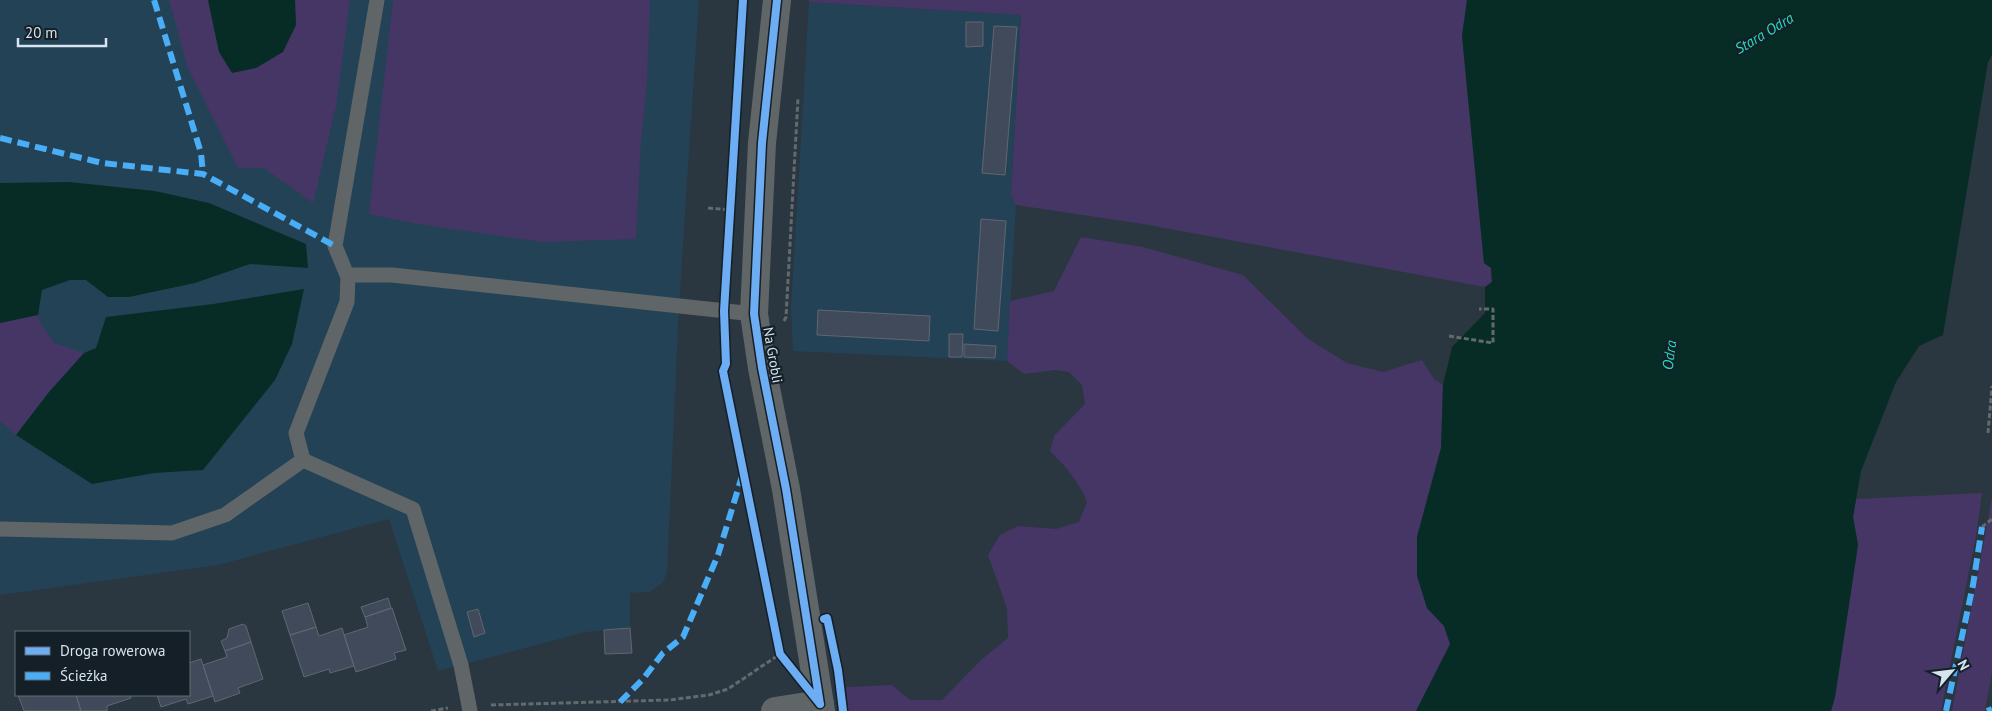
<svg xmlns="http://www.w3.org/2000/svg" width="1992" height="711" viewBox="0 0 1992 711" font-family="'PT Sans',sans-serif">
	<rect width="100%" height="100%" fill="#2a3740"/>
	<path fill="#244256" d="M0,0H699L679,305L667,572L663,582L650,592L630,593V628L585,632L438,671L389,519L218,565L0,595Z
		M809,2L1021,15L1011,195L1016,205L1007,361L793,351L791,308Z"/>
	<path fill="#453666" d="M169,0H208L219,52L296,25L295,0H350L336,106L313,203L264,168H238L188,68Z
		M393,0H650L647,82L641,139L636,239L542,242L418,224L369,214Z
		M809,0H1467L1462,36L1484,263L1491,268L1492,282L1485,287L1143,224L1016,205L1011,195L1021,15L809,2Z
		M1081,237L1143,247L1243,275L1308,339L1347,363L1383,372L1422,360L1434,379L1443,385L1441,448L1417,537L1427,608L1444,626L1451,645L1416,711H848L846,687L892,685L910,700H942L981,660L1008,638L1007,608L988,555L1000,535L1018,526L1056,529L1079,522L1087,502C1078,480 1067,468 1050,451L1054,436L1085,404L1082,385L1069,372L1055,370L1024,374L1007,361L1010,301L1054,291Z
		M38,315L39,321L54,343L84,353L49,392L16,435L0,421V323Z
		M1982,493L1976,536L1941,711H1831L1835,697L1858,545L1853,517L1856,499Z
		M1992,498V672L1985,711H1952Z"/>
	<path fill="#072c26" d="M208,0H295L296,25L283,52L256,68L232,73L219,52Z
		M1467,0H1992V55L1988,62L1943,335L1919,346L1896,382L1861,471L1853,517L1858,545L1835,697L1831,711H1416L1450,644L1444,626L1427,608L1417,576V537L1441,448L1443,385L1452,347L1485,313V287L1492,282L1491,268L1484,263L1462,36Z
		M69,182L155,191L209,203L306,244L308,268L250,264L195,283L129,297H108L86,280H70L42,290L38,315L0,323V183Z
		M304,289L292,344L275,380L203,470L154,473L92,484L16,435L49,392L84,353L96,348L106,317L213,304Z"/>
	<path fill="#404a5b" stroke="#5f6770" d="M966,22H983V46L966,47Z
		M994,26L1017,27L1005,175L982,173Z
		M981,219L1006,221L998,331L974,329Z
		M818,310L930,316L929,341L817,335Z
		M949,334H963L962,357H949Z
		M964,344L996,346L995,358L964,357Z
		M388,598L391,608L365,617L361,607Z
		M308,603L316,627L290,635L282,611Z
		M392,608L406,650L394,653L396,659L356,672L344,635L368,627L365,617Z
		M478,609L485,633L474,637L467,612Z
		M243,624L246,626L251,642L225,651L221,641L227,638L229,629Z
		M316,627L319,636L342,628L354,666L330,673L329,669L304,677L290,635Z
		M630,628L632,653L605,654L604,630Z
		M251,642L263,679L238,688L240,693L215,702L203,665L227,657L225,651Z
		M201,659L213,696L188,704L186,699L161,707L157,695H189V663Z
		M18,695H76L81,711H24Z
		M76,695H130L131,698L107,706V711H81Z"/>
	<g fill="none" stroke-linecap="round" stroke-linejoin="round">
		<path stroke="#636a6e" stroke-width="3" stroke-dasharray="5 2.5" stroke-linecap="butt" d="M708,208L732,210
			M784,321L786,317L798,98
			M1449,336L1493,343V309H1479
			M1988,433L1992,386
			M1982,527L1992,519
			M491,705L669,700L709,695L728,689L780,654
			M431,711L448,708"/>
		<path stroke="#606668" stroke-width="15" d="M377,0L335,246L347,275H392L754,314
			M303,460L413,509L461,665L470,711
			M303,460L296,433L347,302L348,275
			M0,529L172,533L225,515L303,460"/>
		<path stroke="#606668" stroke-width="28" d="M775,711L820,704"/>
		<path stroke="#606668" stroke-width="28" d="M777,0L762,143L754,314L762,368L786,489L821,711"/>
		<path stroke="#49aef6" stroke-width="6" stroke-dasharray="12 6" stroke-linecap="butt" d="M154,0L201,153L203,174
			M0,138L102,163L203,174L335,246
			M620,702L643,679L663,653L683,637L718,555L742,476
			M1946,711L1973,585L1982,527
			M1987,711L1992,709"/>
		<g stroke="#141f27" stroke-width="11">
			<path id="cycleway" d="M743,0L724,311L726,364L723,371L780,654L820,704
				M777,0L762,143L754,314L762,368L786,489L820,704
				M824,619L827,618L838,670L843,711"/>
		</g>
		<use href="#cycleway" stroke="#6dadf4" stroke-width="8"/>
	</g>
	<g text-anchor="middle" dominant-baseline="central" stroke-width="4.5" stroke-linejoin="round" paint-order="stroke">
		<g font-size="14" fill="#d5e4ee" stroke="#141f27">
			<text transform="translate(773 355) rotate(80)">Na Grobli</text>
		</g>
		<g font-size="15" font-style="italic" fill="#24ddbe" stroke="#141f27">
			<text transform="translate(1764 33) rotate(-31)">Stara Odra</text>
			<text transform="translate(1669 355) rotate(-82)">Odra</text>
		</g>
	</g>
	<rect x="15" y="631" width="175" height="65" fill="#141f27" stroke="#616e77"/>
	<rect x="25" y="647" width="25" height="8" fill="#6dadf4" stroke="#616e77"/>
	<text x="60" y="656" font-size="15" fill="#d5e4ee">Droga rowerowa</text>
	<rect x="25" y="672" width="25" height="8" fill="#49aef6" stroke="#616e77"/>
	<text x="60" y="681" font-size="15" fill="#d5e4ee">Ścieżka</text>
	<g transform="translate(1952 671) rotate(62)" stroke="#141f27" stroke-width="4" paint-order="stroke">
	<path d="M0-4L9 19L0 12L-9 19Z" fill="#d5e4ee"/>
	<text y="-8" font-size="14" font-weight="bold" text-anchor="middle" fill="#d5e4ee">N</text>
	</g>
	<path d="M18 38v8h88v-8" fill="none" stroke="#d5e4ee" stroke-width="2.5"/>
	<text x="25" y="38" font-size="15" fill="#d5e4ee" stroke="#141f27" stroke-width="4" paint-order="stroke">20 m</text>
</svg>
